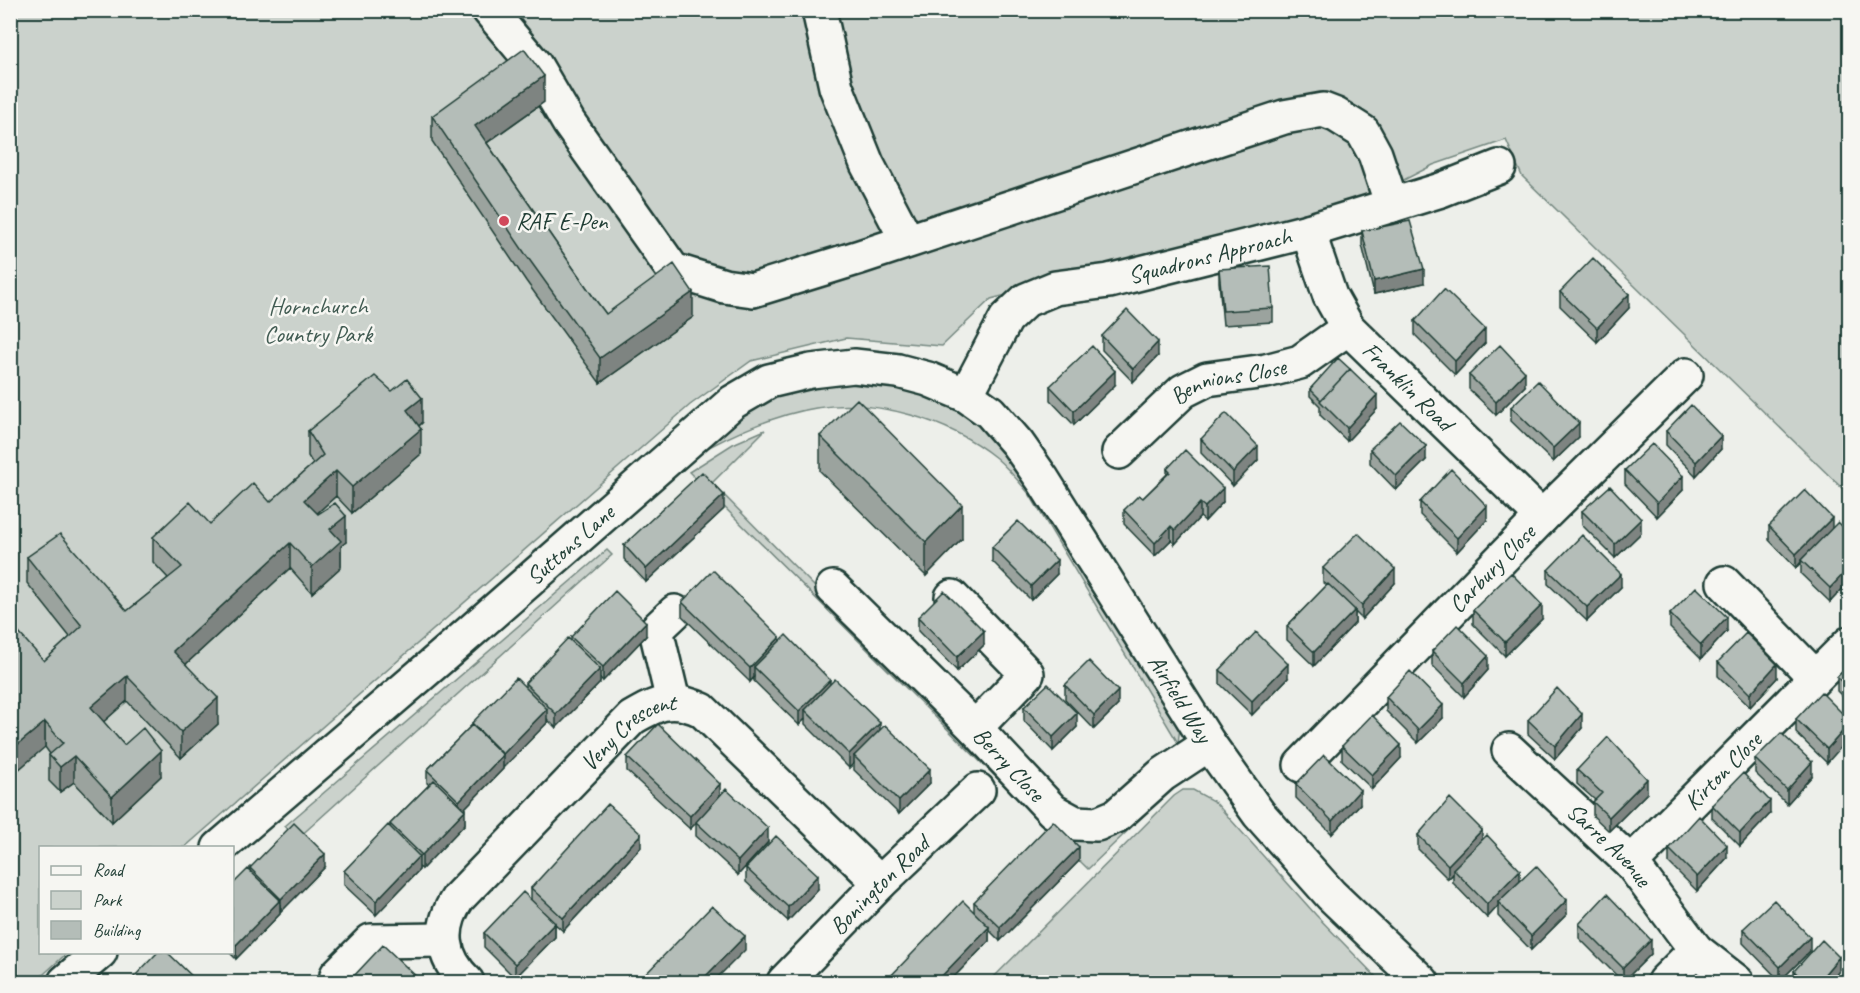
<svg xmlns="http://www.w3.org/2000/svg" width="1860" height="993" viewBox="0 0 1860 993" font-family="Caveat,sans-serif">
	<rect width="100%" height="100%" fill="#edefea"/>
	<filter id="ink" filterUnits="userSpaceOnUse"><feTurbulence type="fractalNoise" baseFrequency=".0167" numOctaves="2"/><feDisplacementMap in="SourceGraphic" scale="12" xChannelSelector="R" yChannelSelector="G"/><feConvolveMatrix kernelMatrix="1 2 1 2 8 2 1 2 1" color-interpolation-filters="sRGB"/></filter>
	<g filter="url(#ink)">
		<path fill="#cbd2cc" stroke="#758880" stroke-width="1.5" d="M10,11H1849V495L1522,176L1506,140L1433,165L1361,202L991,299L942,346L846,338L751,361L690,405L185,847L40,848V952L67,953L35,982H11Z
			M840,381L898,386L956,405L985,425L1012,455L1180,727L1178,743L1030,495C1019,482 1009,469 996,458C949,420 876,398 816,408C778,414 742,430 709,447L707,446C734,420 768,393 807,385C817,383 829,383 840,381Z
			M765,430L712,483L813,585L1064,831L1111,835L1143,816L1088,869L689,472L733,444Z
			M607,550L612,555L297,839L285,826Z
			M1183,790H1193L1215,802L1316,915L1381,982H989L1174,796Z"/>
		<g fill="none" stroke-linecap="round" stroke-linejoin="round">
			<g stroke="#1f3d34" stroke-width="38">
				<g id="minor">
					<path d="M489,10L535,65L569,123L673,270L724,286L753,290L860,257L1284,117L1323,110L1336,115L1363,132L1375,154L1392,205"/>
					<path d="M819,10L836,87L867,164L907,240"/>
					<path id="s1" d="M1308,231L1330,296L1348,328L1542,517"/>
					<path id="s2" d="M966,395L1006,319L1026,300L1055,288L1109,281L1308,231L1441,190L1499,167"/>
					<path id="s3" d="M1119,452L1183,391L1207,379L1266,371L1300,362L1348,328"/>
					<path d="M1724,583L1815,677"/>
					<path id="s4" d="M833,588L975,728L1053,811L1075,823L1097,824L1116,816L1162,775L1209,744"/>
					<path d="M952,597L1027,674L975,728"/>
					<path d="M673,701L656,630L675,612"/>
					<path id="s5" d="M1509,750L1631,863L1696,950L1737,982"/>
					<path id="s6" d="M1301,765L1542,517L1686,375"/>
					<path id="s7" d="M219,848L452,648L733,402L769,381L811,371L854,366L898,371L928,379L966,395L990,412L1017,443L1043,480L1209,744L1259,814L1331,895L1422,982"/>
					<path id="s8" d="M1631,863L1850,643"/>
					<path d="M337,975L371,941L444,940"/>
					<path d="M65,982L100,952"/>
					<path id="s9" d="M467,982C441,957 438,928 458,898L632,718C658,703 672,696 702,710L880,883"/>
					<path id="s10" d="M784,982L880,883L978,790"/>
					<path d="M1664,982L1696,950"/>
				</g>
			</g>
			<use href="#minor" stroke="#f6f6f2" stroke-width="33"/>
		</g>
		<path fill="#9ba39e" stroke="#1f3d34" stroke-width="1.5" d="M544,102L487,143L594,298L606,314L693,317L600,383L526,281L432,141V116Z
			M1362,231L1424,283L1374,294L1362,245Z
			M1219,269L1273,308V322L1223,325L1219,282Z
			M1560,292L1629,308L1597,342L1560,306Z
			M1415,321L1485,343L1455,375L1415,335Z
			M1102,336L1158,356L1133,382L1102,350Z
			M1350,369L1377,409L1347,441L1320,415V406L1310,396V389Z
			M1469,375L1525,386L1496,415L1469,389Z
			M1115,385L1074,425L1050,400V386Z
			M1511,407L1579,437L1553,462L1511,421Z
			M422,423L419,426L421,454L352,513L336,496L317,513L346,542L341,546V567L312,593L290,568L186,664L218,724L181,758L127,701L103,722L124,745L161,776L112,822L74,782L60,792L49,781V755L50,754L45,747L44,661L70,637L27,583V557L127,611L168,578L153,562V537L210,524L270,502L313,464L308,456V431Z
			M1666,431L1721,449L1696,476L1666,445Z
			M820,436L962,539L926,576L820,471Z
			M1201,439L1258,460L1233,486L1201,453Z
			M1370,449L1426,460L1396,490L1370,463Z
			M1167,469L1223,502L1205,521L1200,517L1175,544L1171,540L1155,556L1124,524V510L1143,498L1167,474Z
			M1625,470L1683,490L1657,517L1625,484Z
			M1420,502L1487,520L1457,552L1420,515Z
			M724,509L646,582L624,559V545Z
			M1582,511L1641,533L1615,558L1582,525Z
			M1769,526L1832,528L1850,534V581L1830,602L1801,574V562L1796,568L1769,540Z
			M992,547L1057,574L1031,600L992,561Z
			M1323,568L1395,583L1362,619L1355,612V623L1314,666L1287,640V626L1327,585L1323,582Z
			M1548,570L1621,587L1587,621L1548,584Z
			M682,602L780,640L880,730L930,783L899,814L854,770V763L849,768L805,724V719L799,725L754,681V677L750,682L682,616Z
			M1473,610L1542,619L1505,656L1473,624Z
			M1670,614L1727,631L1701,659L1670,628Z
			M918,617L984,645L957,671L918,631Z
			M646,636L603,681L600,678V683L556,728L547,719V723L503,767V769L464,809L465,824L422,869L419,867V870L376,915L344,885V871L390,828V824L429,785L427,783V770L472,725V723L525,687V683L571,641V637Z
			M1432,651L1488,670L1464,697L1432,665Z
			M1718,662L1777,678L1750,707L1718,676Z
			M1850,664V704L1837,691V677Z
			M1220,670L1288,678L1252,715L1220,684Z
			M1065,685L1118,705L1094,729L1065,699Z
			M1386,697L1443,718L1418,743L1386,711Z
			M1024,707L1077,727L1053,751L1024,721Z
			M1796,719L1850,721L1827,763L1796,733Z
			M1528,720L1582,728L1555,759L1528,734Z
			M1342,746L1401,758L1372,789L1342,760Z
			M627,757L720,796L768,842L738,875L696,836V823L690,829L627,771Z
			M1755,759L1812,776L1787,804L1755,773Z
			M1577,770L1647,793L1609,831L1593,816V802L1595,800L1577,784Z
			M1296,784L1360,804L1332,834L1296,798Z
			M1712,805L1770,814L1740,846L1712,818Z
			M1418,835L1482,840L1520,882L1567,914L1531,950L1498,916V906L1487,918L1453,883V874L1448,879L1418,849Z
			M641,847L563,931L555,924V937L515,978L484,947V933L531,899V888Z
			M1669,849L1727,858L1697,891L1669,863Z
			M1079,861L1000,941L989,930V941L949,982H885L974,912V902Z
			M325,867L281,912L280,911V914L236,959L229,952H232V885L250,871V868Z
			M746,868L818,889L788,921L746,882Z
			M1579,924L1651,954L1623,982L1579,938Z
			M1743,929L1810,951L1780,981L1743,943Z
			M1794,971H1839L1830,982H1794Z
			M353,977L422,982H353Z"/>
		<path fill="#7e8481" stroke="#1f3d34" stroke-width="1.5" d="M544,76V102L475,151V126Z
			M1424,269V283L1374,294V281Z
			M693,292V317L600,383V358Z
			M1629,294V308L1597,342V328Z
			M1485,329V343L1455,375V361Z
			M1158,342V356L1133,382V369Z
			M1115,371V385L1074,425V411Z
			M1525,372V386L1496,415V402Z
			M1377,395V409L1347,441V428Z
			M422,398V423L407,436V410Z
			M1579,423V437L1553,462V448Z
			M421,429V454L352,513V487Z
			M1721,436V449L1696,476V462Z
			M1258,446V460L1233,486V472Z
			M1426,446V460L1396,490V476Z
			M336,471V496L304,525V500Z
			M1683,476V490L1657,517V503Z
			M1223,488V502L1205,521V507Z
			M724,495V509L646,582V569Z
			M1200,503V517L1175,544V530Z
			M962,505V539L926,576V542Z
			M1487,506V520L1457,552V538Z
			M346,516V542L341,546V567L312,593V567L330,529Z
			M1832,518V531L1801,560V562L1796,568V554Z
			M1641,519V533L1615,558V544Z
			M1171,526V540L1155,556V543Z
			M290,543V568L173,676V651Z
			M1057,560V574L1031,600V586Z
			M1850,567V581L1830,602V588Z
			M1395,569V583L1362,619V605Z
			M1621,574V587L1587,621V607Z
			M1542,605V619L1505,656V642Z
			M1355,610V623L1314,666V652Z
			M1727,617V631L1701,659V645Z
			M646,622V636L603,681V667Z
			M984,631V645L957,671V657Z
			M780,637V651L754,667V677L750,682V668Z
			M1488,656V670L1464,697V683Z
			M1288,664V678L1252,715V701Z
			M1777,664V678L1750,707V694Z
			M600,669V683L556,728V714Z
			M127,676V701L91,733V707Z
			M830,680V693L805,710V719L799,725V711Z
			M1118,691V705L1094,729V715Z
			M218,698V724L181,758V732Z
			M1443,705V718L1418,743V730Z
			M547,709V723L503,768V754Z
			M1077,713V727L1053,751V737Z
			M1582,714V728L1555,759V746Z
			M45,722V747L10,777V751Z
			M880,723V737L854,756V763L849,768V754Z
			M1850,723V737L1827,763V749Z
			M1401,745V758L1372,789V775Z
			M161,751V776L112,822V797Z
			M503,755V769L459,814V801Z
			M74,756V782L60,792V767Z
			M1812,762V776L1787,804V790Z
			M930,769V783L899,814V801Z
			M1647,779V793L1609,831V817Z
			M720,784V798L690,829V816Z
			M1360,790V804L1332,834V821Z
			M1770,801V814L1740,846V833Z
			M465,810V824L422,869V855Z
			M768,828V842L738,875V861Z
			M1482,830V844L1453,869V874L1448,879V865Z
			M641,834V847L563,931V918Z
			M1727,845V858L1697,891V877Z
			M1079,847V861L1000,941V927Z
			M325,854V867L281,912V899Z
			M419,856V870L376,915V901Z
			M1520,870V884L1498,902V906L1487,918V904Z
			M818,875V889L788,921V907Z
			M280,900V914L236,959V945Z
			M1567,900V914L1531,950V936Z
			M555,923V937L515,978V964Z
			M989,927V941L949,982H936Z
			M745,936V950L713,982H700Z
			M1810,937V951L1780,981V967Z
			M1651,940V954L1623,982V968Z
			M1839,957V971L1830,982H1818Z"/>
		<path fill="#b4bdb8" stroke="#1f3d34" stroke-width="1.5" d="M524,49L544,76L475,126L594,298L606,314L674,264L693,292L600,358L526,255L432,116Z
			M1410,221L1424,269L1374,281L1362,231Z
			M1593,258L1629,294L1597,328L1560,292Z
			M1270,266L1273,308L1223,311L1219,269Z
			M1444,289L1485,329L1455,361L1415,321Z
			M1127,310L1158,342L1133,369L1102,336Z
			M1500,345L1525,372L1496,402L1469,375Z
			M1092,346L1115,371L1074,411L1050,386Z
			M1338,358L1350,369L1321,400L1310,389Z
			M1350,369L1377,395L1347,428L1320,401Z
			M375,376L392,391L407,379L422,398L407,410L421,429L352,487L336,471L304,500L318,514L335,503L346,516L330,529L341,541L312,567L290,543L173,651L218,698L181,732L127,676L91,707L124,745L143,728L161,751L112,797L74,756L60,767L49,755L63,743L45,722L10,751V623L44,661L82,626L27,557L60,534L127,611L182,567L153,537L190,502L210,524L253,483L270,502L323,455L308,431Z
			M1538,381L1579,423L1553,448L1511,407Z
			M857,399L962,505L926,542L820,436Z
			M1691,405L1721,436L1696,462L1666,431Z
			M1226,413L1258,446L1233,472L1201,439Z
			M1400,421L1426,446L1396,476L1370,449Z
			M1652,444L1683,476L1657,503L1625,470Z
			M1185,450L1223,488L1205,507L1200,503L1175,530L1171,526L1155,543L1124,510L1139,495L1143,498L1170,472L1167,469Z
			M1451,469L1487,506L1457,538L1420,502Z
			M702,472L724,495L646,569L624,545Z
			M1610,486L1641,519L1615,544L1582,511Z
			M1805,490L1832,518L1796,554L1769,526Z
			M1018,521L1057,560L1031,586L992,547Z
			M1838,522L1850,534V567L1830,588L1801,560Z
			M1358,533L1395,569L1362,605L1323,568Z
			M1582,535L1621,574L1587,607L1548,570Z
			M713,570L780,637L750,668L682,602Z
			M1511,573L1542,605L1505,642L1473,610Z
			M1328,584L1355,610L1314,652L1287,626Z
			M1696,587L1727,617L1701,645L1670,614Z
			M615,591L646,622L603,667L571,637Z
			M944,591L984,631L957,657L918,617Z
			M1457,625L1488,656L1464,683L1432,651Z
			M1256,632L1288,664L1252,701L1220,670Z
			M1746,633L1777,664L1750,694L1718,662Z
			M786,635L830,680L799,711L754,667Z
			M568,638L600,669L556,714L525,683Z
			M1089,661L1118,691L1094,715L1065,685Z
			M1850,664V690L1837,677Z
			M1410,671L1443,705L1418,730L1386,697Z
			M516,678L547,709L503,754L472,723Z
			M835,679L880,723L849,754L805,710Z
			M1048,684L1077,713L1053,737L1024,707Z
			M1557,688L1582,714L1555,746L1528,720Z
			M1821,692L1850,721V723L1827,749L1796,719Z
			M1372,715L1401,745L1372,775L1342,746Z
			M658,724L720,784L690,816L627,757Z
			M472,725L503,755L459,801L427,770Z
			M885,725L930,769L899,801L854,756Z
			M1781,733L1812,762L1787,790L1755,759Z
			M1608,737L1647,779L1609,817L1593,802L1602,793L1577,770Z
			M1324,755L1360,790L1332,821L1296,784Z
			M1743,773L1770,801L1740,833L1712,805Z
			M434,780L465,810L422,855L390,824Z
			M726,789L768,828L738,861L696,822Z
			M1450,798L1482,830L1448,865L1418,835Z
			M608,804L641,834L563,918L531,888Z
			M1699,816L1727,845L1697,877L1669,849Z
			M1053,821L1079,847L1000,927L974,902Z
			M294,823L325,854L281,899L250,868Z
			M388,825L419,856L376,901L344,871Z
			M1487,835L1520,870L1487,904L1453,869Z
			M776,836L818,875L788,907L746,868Z
			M1536,866L1567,900L1531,936L1498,902Z
			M248,869L280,900L236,945L232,942V885Z
			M523,892L555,923L515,964L484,933Z
			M1607,894L1651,940L1623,968L1579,924Z
			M1774,900L1810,937L1780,967L1743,929Z
			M963,901L989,927L936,982H885Z
			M712,906L745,936L700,982H638Z
			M1822,940L1839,957L1818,982H1806L1794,971Z
			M383,945L422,982H359L353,977Z
			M158,952H167L198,982H134L131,980Z
			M1687,975L1694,982H1680Z"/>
	</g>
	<circle fill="#d1495b" stroke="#f6f6f2" stroke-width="2" cx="504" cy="221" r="6"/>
	<g text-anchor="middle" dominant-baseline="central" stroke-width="5" stroke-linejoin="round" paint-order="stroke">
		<g font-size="24" fill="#1f3d34" stroke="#f6f6f2" text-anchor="start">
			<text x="516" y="221">RAF E-Pen</text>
		</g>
		<g font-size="24" fill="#1f3d34" stroke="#f6f6f2">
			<text stroke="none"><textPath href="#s2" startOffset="303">Squadrons Approach</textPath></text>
			<text stroke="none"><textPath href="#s3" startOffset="135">Bennions Close</textPath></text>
			<text stroke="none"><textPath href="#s1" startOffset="189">Franklin Road</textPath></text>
			<text stroke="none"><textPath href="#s7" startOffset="464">Suttons Lane</textPath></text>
			<text stroke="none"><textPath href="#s6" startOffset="274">Carbury Close</textPath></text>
			<text stroke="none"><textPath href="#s7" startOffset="1299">Airfield Way</textPath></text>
			<text stroke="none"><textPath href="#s9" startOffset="333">Veny Crescent</textPath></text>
			<text stroke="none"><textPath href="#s4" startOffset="249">Berry Close</textPath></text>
			<text stroke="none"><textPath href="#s8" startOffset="130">Kirton Close</textPath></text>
			<text stroke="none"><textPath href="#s5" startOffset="138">Sarre Avenue</textPath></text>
			<text stroke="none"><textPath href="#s10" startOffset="136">Bonington Road</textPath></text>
		</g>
		<g font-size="24" fill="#415b52" stroke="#f6f6f2">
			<text x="318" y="306">Hornchurch<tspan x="318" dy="28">Country Park</tspan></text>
		</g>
	</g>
	<rect width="1860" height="993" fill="none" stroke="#f6f6f2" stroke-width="36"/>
	<rect x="18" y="18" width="1824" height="957" fill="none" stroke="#1f3d34" stroke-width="2" filter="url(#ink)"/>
	<rect x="39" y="846" width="195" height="108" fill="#f6f6f2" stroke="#a0aca6" stroke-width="1.5"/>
	<rect x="51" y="866" width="30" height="9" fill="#f6f6f2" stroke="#a0aca6" stroke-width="1.5"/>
	<text x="93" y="876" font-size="18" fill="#1f3d34">Road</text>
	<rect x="51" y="891" width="30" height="18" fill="#cbd2cc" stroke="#a0aca6" stroke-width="1.5"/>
	<text x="93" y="906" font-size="18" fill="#1f3d34">Park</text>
	<rect x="51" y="921" width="30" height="18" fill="#b4bdb8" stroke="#a0aca6" stroke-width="1.5"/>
	<text x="93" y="936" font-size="18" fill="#1f3d34">Building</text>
</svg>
